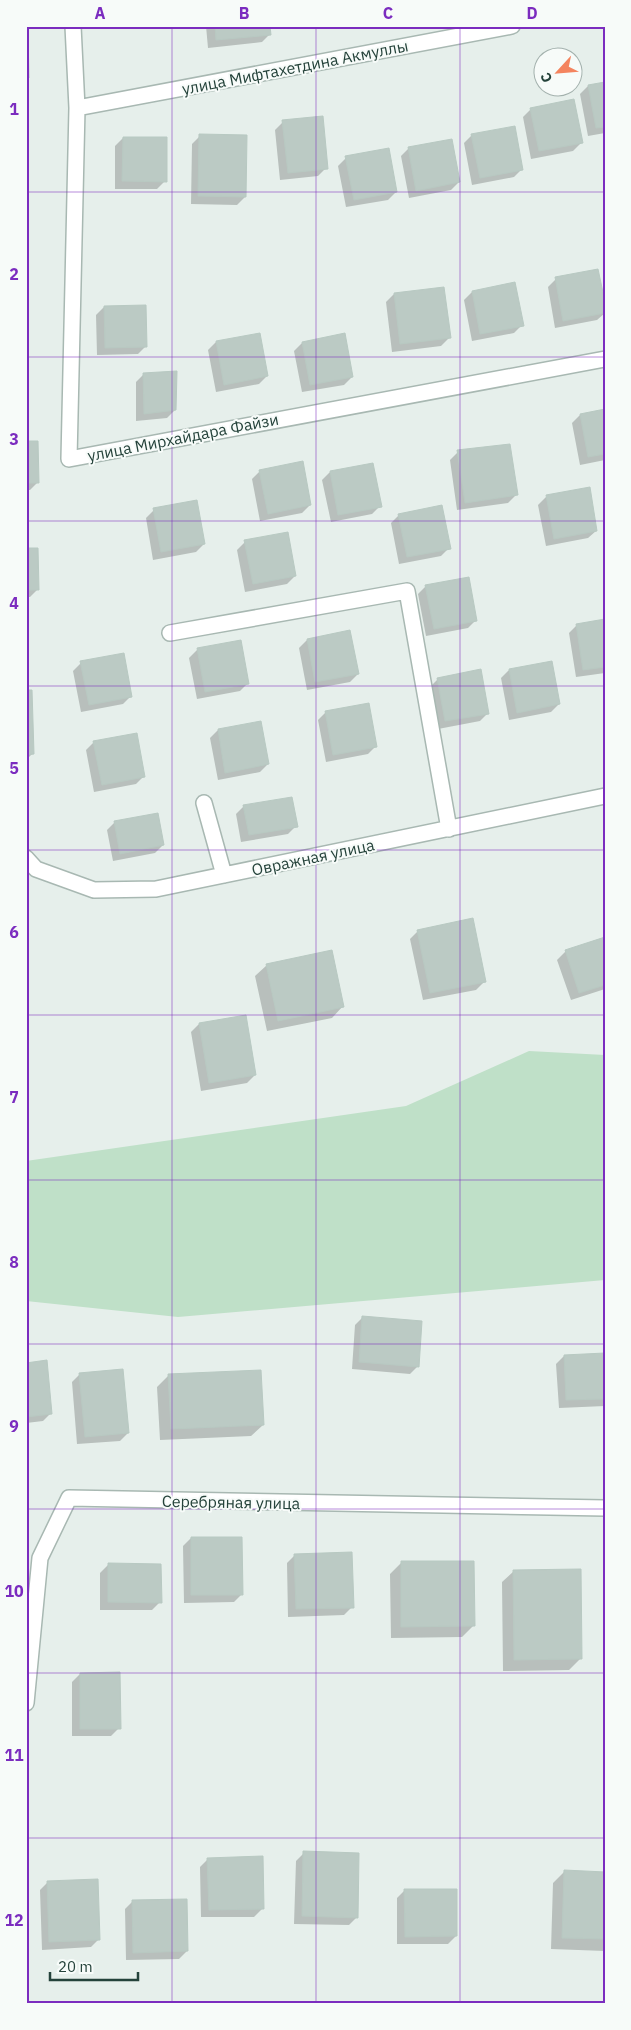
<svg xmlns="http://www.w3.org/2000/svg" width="631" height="2030" viewBox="0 0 631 2030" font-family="'IBM Plex Sans',sans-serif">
	<rect width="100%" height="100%" fill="#e6efeb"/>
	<path fill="#bfe0c8" d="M529,1051L605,1055V1280L178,1317L26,1301V1161L406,1106Z"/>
	<path fill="#0003" d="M206,26H269L270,34L262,42L208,48Z
		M605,83V133L588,136L580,94L588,86Z
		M531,109L581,143L573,151L531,159L523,117Z
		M283,122L326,168L318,176L280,180L275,130Z
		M472,135L522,169L514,177L472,185L464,143Z
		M200,136L245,197L237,205L191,204L192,144Z
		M123,138L165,181L157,189H115V146Z
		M409,148L459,182L451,190L409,198L401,156Z
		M346,158L396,192L388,200L346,207L338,166Z
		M556,279L605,309V313L597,320L555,328L548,287Z
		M472,292L522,325L514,333L472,341L464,300Z
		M394,294L449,338L441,346L392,352L386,302Z
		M104,307L146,346L138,354L97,355L96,315Z
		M216,342L267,376L259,384L216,392L208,350Z
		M302,343L352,377L344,385L302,392L294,351Z
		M144,374L175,410L167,418L136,421V382Z
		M605,410V460L580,465L572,423L580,415Z
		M26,442L38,482L30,490H26Z
		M458,452L516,495L508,503L457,510L450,460Z
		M260,471L310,505L302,513L260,521L252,479Z
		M330,472L380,506L372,514L331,522L322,480Z
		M588,489L596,531L588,538L546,546L538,505L546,497Z
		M154,510L204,544L196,552L153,560L146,518Z
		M399,515L449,548L441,556L399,564L391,523Z
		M245,542L295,576L287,584L245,592L237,550Z
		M26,549L38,589L30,597H26Z
		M426,586L476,620L468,628L426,636L418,594Z
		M605,621V673L576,677L569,633L577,625Z
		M307,640L358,674L350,682L307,690L299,648Z
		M240,642L248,683L240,691L197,699L189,658L197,650Z
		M81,663L131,696L123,704L81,712L73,671Z
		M509,670L559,704L551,712L509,720L501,678Z
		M438,679L488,713L480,721L438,729L430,687Z
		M26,692L32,754L26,760Z
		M326,712L376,746L368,754L326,762L318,720Z
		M260,722L268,764L260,772L218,780L210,738L218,730Z
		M94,742L144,776L136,784L94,792L86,750Z
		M244,806L296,826L288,834L241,842L236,814Z
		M115,822L163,845L155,853L113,861L107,830Z
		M418,931L484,982L476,990L423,1000L410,939Z
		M605,938V989L571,1000L557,960L565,952Z
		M267,965L343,1006L332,1018L267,1031L255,976Z
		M245,1016L255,1075L247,1083L201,1091L191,1032L199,1024Z
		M363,1317L418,1366L410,1374L352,1369L355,1325Z
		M605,1354V1406L559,1408L556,1364L564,1356Z
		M26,1364L51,1413L43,1421L26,1423Z
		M80,1374L128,1433L120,1441L77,1444L72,1382Z
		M169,1375L263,1425L251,1436L160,1440L157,1387Z
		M191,1538L242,1594L234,1602L184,1603L183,1546Z
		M295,1555L352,1607L344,1615L288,1617L287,1563Z
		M402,1562L473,1626L462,1637L391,1638L390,1574Z
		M108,1565L160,1602L152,1610H100V1573Z
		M514,1571L580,1659L569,1670L503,1671L502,1582Z
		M80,1674L119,1728L111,1736H72V1682Z
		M304,1853L357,1917L349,1925L294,1924L296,1861Z
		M208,1859L262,1909L254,1917H201L200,1867Z
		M565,1871L605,1873V1951L551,1949L553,1883Z
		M48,1882L99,1939L91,1947L42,1950L40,1890Z
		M405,1890L456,1936L448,1944H397V1898Z
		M133,1901L187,1951L179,1959L126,1960L125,1909Z"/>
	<path fill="#bbcac4" stroke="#b8c9c2" d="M215,26H270L271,35L216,40Z
		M26,36H28L29,78H26Z
		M605,82V127L596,128L588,85Z
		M574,99L583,143L539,151L530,108Z
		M323,116L328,169L288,173L282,120Z
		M515,126L523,170L480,178L471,134Z
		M199,134L247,135L246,197L198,196Z
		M123,137H167V182L122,181Z
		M452,139L460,182L416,191L408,147Z
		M389,148L397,192L354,200L345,156Z
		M598,269L605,302V313L563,321L555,277Z
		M515,282L524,326L480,334L472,291Z
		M444,287L451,338L400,344L394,293Z
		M146,305L147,347L105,348L104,306Z
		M260,333L268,376L224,385L216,341Z
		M345,333L353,377L310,385L302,342Z
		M177,371L176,410L144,414L143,373Z
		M605,409V454L588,457L580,414Z
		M26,441H38L39,483H26Z
		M510,444L518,495L465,503L457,450Z
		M303,461L311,505L268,514L259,470Z
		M373,463L382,507L338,515L330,471Z
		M590,487L597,531L554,539L546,495Z
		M197,500L205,544L161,552L153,508Z
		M442,505L451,549L407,557L398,514Z
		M288,532L296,576L253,584L244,540Z
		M26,548H38L39,590H26Z
		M469,577L477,621L434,629L425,585Z
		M605,619V667L583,670L576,624Z
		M350,630L359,674L315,682L307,639Z
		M241,640L249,684L205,692L197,648Z
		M124,653L132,697L89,705L80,661Z
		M552,661L560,704L517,713L509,669Z
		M481,669L489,714L445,721L437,678Z
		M26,690H32L34,754L26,755Z
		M369,703L377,747L333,755L325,711Z
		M261,721L269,764L225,773L218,729Z
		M137,733L145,777L102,785L93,741Z
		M292,797L298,827L249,835L243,805Z
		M158,813L164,845L120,854L114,821Z
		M473,918L486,982L430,993L417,930Z
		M605,937V985L579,993L565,950Z
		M332,950L344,1007L278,1021L266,964Z
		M246,1015L256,1075L209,1083L199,1023Z
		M362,1316L422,1321L419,1367L359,1362Z
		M605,1353V1399L566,1400L564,1355Z
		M47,1360L52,1414L26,1417V1363Z
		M123,1369L129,1433L85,1437L79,1373Z
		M261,1370L264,1425L171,1429L168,1374Z
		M191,1537H242L243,1595H191Z
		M352,1552L354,1608L296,1609L294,1554Z
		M401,1561H474L475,1626L401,1627Z
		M108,1563L161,1564L162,1603L108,1602Z
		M581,1569L582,1659L514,1660L513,1570Z
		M120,1672L121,1729H80V1673Z
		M303,1851L359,1853L358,1918L302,1916Z
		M263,1856L264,1909L209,1910L207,1858Z
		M564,1870L605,1872V1939L562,1938Z
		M98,1879L100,1940L49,1942L47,1881Z
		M404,1889H457V1936L405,1937Z
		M187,1899L188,1951L133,1953L132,1900Z"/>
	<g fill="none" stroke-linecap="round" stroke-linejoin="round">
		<g stroke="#a8b8b2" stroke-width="18">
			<path id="minor" d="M73,26L77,108L69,459L605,359
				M77,108L512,26
				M170,633L407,591L449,829
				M204,803L224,875
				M26,858L36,869L94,890L156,889L605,796
				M26,1703L40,1558L69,1498L605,1508"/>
		</g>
		<use href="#minor" stroke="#fff" stroke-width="15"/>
	</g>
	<path fill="none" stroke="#7b2cbf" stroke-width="1" stroke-opacity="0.55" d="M172,26V2004M316,26V2004M460,26V2004M26,192H605M26,357H605M26,521H605M26,686H605M26,850H605M26,1015H605M26,1180H605M26,1344H605M26,1509H605M26,1673H605M26,1838H605"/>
	<g text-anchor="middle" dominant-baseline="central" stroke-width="4" stroke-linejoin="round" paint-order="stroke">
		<g font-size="16" fill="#24423a" stroke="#f7fbf9">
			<text transform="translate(295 67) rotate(-11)">улица Мифтахетдина Акмуллы</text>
			<text transform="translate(183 437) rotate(-11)">улица Мирхайдара Файзи</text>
			<text transform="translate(313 857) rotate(-12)">Овражная улица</text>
			<text transform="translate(231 1502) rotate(1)">Серебряная улица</text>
		</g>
	</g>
	<rect width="631" height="2030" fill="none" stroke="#f7fbf9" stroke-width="55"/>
	<g transform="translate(558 72) rotate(244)"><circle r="24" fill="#f7fbf9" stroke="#a3b1ad"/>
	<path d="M0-4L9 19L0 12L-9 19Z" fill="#f4845f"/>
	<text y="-8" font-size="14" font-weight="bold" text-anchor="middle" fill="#24423a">С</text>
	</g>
	<path d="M50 1972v8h88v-8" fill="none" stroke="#24423a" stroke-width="2.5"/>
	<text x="58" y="1972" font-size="15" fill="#24423a" stroke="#f7fbf9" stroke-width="4" paint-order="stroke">20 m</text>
	<rect x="28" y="28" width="576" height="1974" fill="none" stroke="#7b2cbf" stroke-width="2"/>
	<g font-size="16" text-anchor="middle" font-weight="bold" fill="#7b2cbf">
		<text x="100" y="19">A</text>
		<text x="244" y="19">B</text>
		<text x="388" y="19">C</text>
		<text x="532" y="19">D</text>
		<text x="14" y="115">1</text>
		<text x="14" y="280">2</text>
		<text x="14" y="445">3</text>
		<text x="14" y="609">4</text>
		<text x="14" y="774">5</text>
		<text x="14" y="938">6</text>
		<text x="14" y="1103">7</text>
		<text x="14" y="1268">8</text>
		<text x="14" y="1432">9</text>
		<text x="14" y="1597">10</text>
		<text x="14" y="1761">11</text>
		<text x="14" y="1926">12</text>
	</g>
</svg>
